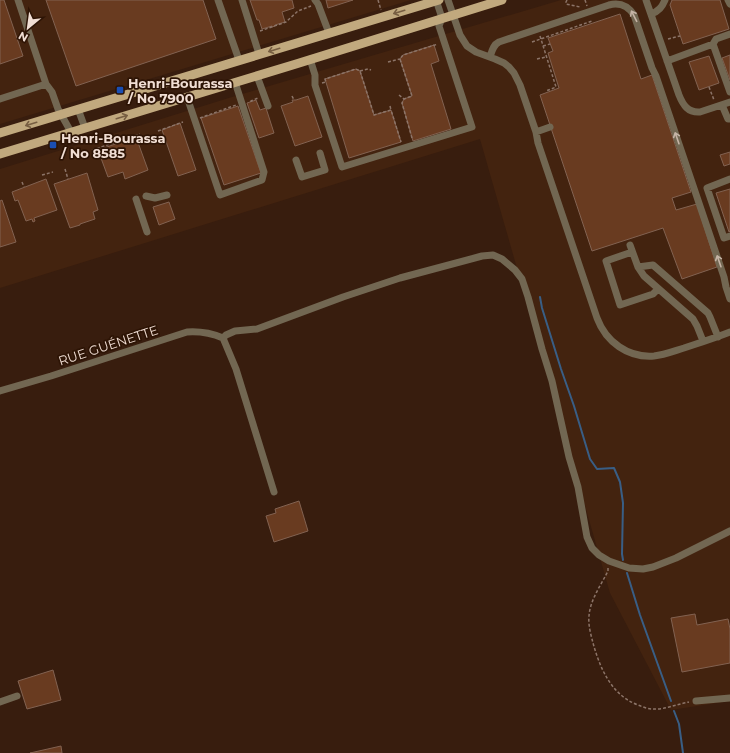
<svg xmlns="http://www.w3.org/2000/svg" width="730" height="753" viewBox="0 0 730 753" font-family="Montserrat,sans-serif">
	<rect width="100%" height="100%" fill="#381d0e"/>
	<path fill="#43230f" d="M0,0H411L0,124Z
		M561,0H730V701L671,710L610,593L480,139L0,288V169L232,97Z"/>
	<g fill="none" stroke-linecap="round" stroke-linejoin="round">
		<path stroke="#395e85" stroke-width="2" d="M540,297L542,308L561,369L574,406L590,459L597,469L614,468L620,482L623,503L622,554L623,560
			M627,573L640,615L671,701
			M674,711L679,724L683,753"/>
	</g>
	<path fill="#693b20" stroke="#826251" d="M0,0H4L23,56L0,64Z
		M46,0H203L216,39L76,86Z
		M250,0H292L294,8L282,12L285,22L275,25V26L272,27V26L262,29L259,20H257Z
		M326,0H353L328,8Z
		M672,0H720L729,29L683,44L670,5Z
		M620,14L641,79L652,75L691,192L672,198L676,210L697,204L717,267L682,279L663,228L592,251L540,95L559,88L548,53L553,51L548,38Z
		M434,45L439,61L431,64L451,129L413,141L402,103L404,99L412,96L400,59L403,55Z
		M730,55V80L722,58Z
		M709,56L719,83L699,90L689,62Z
		M356,69L360,71L374,115L391,110L401,142L349,158L325,79Z
		M308,96L322,137L295,146L281,106L293,102L292,100H296Z
		M256,100L260,110L266,108L274,133L259,138L247,103Z
		M238,106L261,173L224,185L201,118Z
		M180,123L196,170L178,176L162,130Z
		M136,137L148,170L125,179L123,172L108,177L98,150Z
		M730,152V164L724,166L720,155Z
		M87,173L98,210L93,212L95,219L80,224V225L70,228L54,184Z
		M46,179L57,210L34,218L35,221L33,222L32,219L26,221L18,200L15,201L12,192Z
		M730,189V231L729,232L716,193Z
		M2,200L16,242L0,247V201Z
		M169,202L175,219L159,225L153,207Z
		M299,501L308,531L274,542L266,516L276,513L275,509Z
		M695,614L697,625L728,619L730,629V663L682,672L671,618Z
		M53,670L61,700L27,709L18,681Z
		M61,746L62,753H30Z"/>
	<g fill="none" stroke-linecap="round" stroke-linejoin="round">
		<path stroke="#8c7468" stroke-width="1.5" stroke-dasharray="3 2" stroke-linecap="butt" d="M378,0L381,10
			M567,0L566,2V4L580,7
			M585,0L587,6
			M260,31L286,22L298,11L311,6
			M540,36L556,87L546,91
			M668,39L680,36
			M532,42L592,21
			M543,46L550,44
			M537,59L546,57
			M388,62L400,59
			M360,71L368,69L371,70
			M322,83L326,82L325,79L356,69L360,71L374,115L391,110L401,142
			M709,87L714,100
			M399,95L404,99
			M292,96L294,100
			M251,102V101L258,98
			M390,106L391,110
			M200,118L236,105
			M158,131L183,122
			M131,138V137L140,134
			M412,138L402,103L404,99L412,96L400,59L403,55L438,44
			M92,150L119,141L120,142
			M65,169L68,179
			M42,175L53,172
			M22,182L24,187
			M608,568V571C601,585 590,600 589,616C588,625 591,635 593,643C600,668 611,695 638,705C643,707 648,709 653,709C664,710 677,704 689,702"/>
		<path stroke="#726752" stroke-width="7" d="M18,0L46,84L52,92L58,109L71,132
			M218,0L239,60
			M242,0L259,54
			M315,0L318,4L329,33
			M448,0L460,35L467,46L476,52L495,59L504,63L509,67L514,73L520,85L536,132L538,143L597,318C606,342 628,358 654,356C664,355 674,351 684,348C699,343 715,338 730,332
			M646,0L679,95C683,105 688,113 700,112L730,102
			M728,0L730,4
			M651,14C659,11 662,7 665,0
			M713,44L716,39L730,34
			M490,57C492,51 493,45 499,42L609,5C620,2 628,6 634,15L652,68L656,76L724,277L726,287L730,299
			M310,59L315,75V85L342,167L472,127L439,26L442,18L436,0
			M667,61L713,44L730,92
			M257,76L268,106
			M187,97L220,195L262,180L264,172L235,82
			M0,99L46,84
			M722,105L728,119H730
			M78,109L85,128
			M536,132L550,127
			M296,160L302,177L325,170L320,153
			M730,179L707,188L724,238L730,236
			M146,196L155,198L167,195
			M136,199L147,232
			M630,245L638,267L644,276L693,319L697,326L703,341
			M632,252L606,261L620,305L653,294L658,289
			M638,267L653,265L708,313L710,317L718,337
			M223,338L226,335L235,331L257,329L343,297L400,278L482,256L493,255L502,259L515,270L522,279L528,297L542,349L552,381L569,457L578,487L587,537L592,548L599,555L609,561L629,568L643,569L653,567L676,558L730,531
			M223,338L236,369L274,492
			M0,391L51,376L187,332C201,331 211,333 223,338
			M696,701L730,698
			M0,702L17,696"/>
		<path stroke="#c1a97e" stroke-width="9" d="M0,133L439,0
			M0,154L296,64L502,0"/>
	</g>
	<defs><path id="oneway-shaft" d="M-6 0H5M1.5-3L5.5 0L1.5 3" fill="none" stroke-width="1.6" stroke-linecap="round" stroke-linejoin="round"/></defs>
	<g stroke="#775e42">
		<use href="#oneway-shaft" transform="translate(399 12) rotate(163)"/>
		<use href="#oneway-shaft" transform="translate(274 50) rotate(163)"/>
		<use href="#oneway-shaft" transform="translate(122 117) rotate(-17)"/>
		<use href="#oneway-shaft" transform="translate(31 124) rotate(163)"/>
	</g>
	<g stroke="#c5b4a6">
		<use href="#oneway-shaft" transform="translate(634 16) rotate(-117)"/>
		<use href="#oneway-shaft" transform="translate(677 138) rotate(-109)"/>
		<use href="#oneway-shaft" transform="translate(719 261) rotate(-109)"/>
	</g>
	<g fill="#1a4fb4" stroke="#2d1405" stroke-width="1.5">
		<rect x="116" y="86" width="8" height="8" rx="2"/>
		<rect x="49" y="141" width="8" height="8" rx="2"/>
	</g>
	<g text-anchor="middle" dominant-baseline="central" stroke-width="3.5" stroke-linejoin="round" paint-order="stroke">
		<g font-size="13" font-weight="bold" fill="#f1ded4" stroke="#2d1405" text-anchor="start">
			<text x="128" y="83">Henri-Bourassa<tspan x="128" dy="15">/ No 7900</tspan></text>
			<text x="61" y="138">Henri-Bourassa<tspan x="61" dy="15">/ No 8585</tspan></text>
		</g>
		<g font-size="13" fill="#f1ded4" stroke="#2d1405">
			<text transform="translate(108 345) rotate(-18)">RUE GUÉNETTE</text>
		</g>
	</g>
	<g transform="translate(28 28) rotate(209)" stroke="#2d1405" stroke-width="3" paint-order="stroke">
	<path d="M0-3L7 15L0 10L-7 15Z" fill="#f1ded4"/>
	<text y="-6" font-size="11" font-weight="bold" text-anchor="middle" fill="#f1ded4">N</text>
	</g>
</svg>
